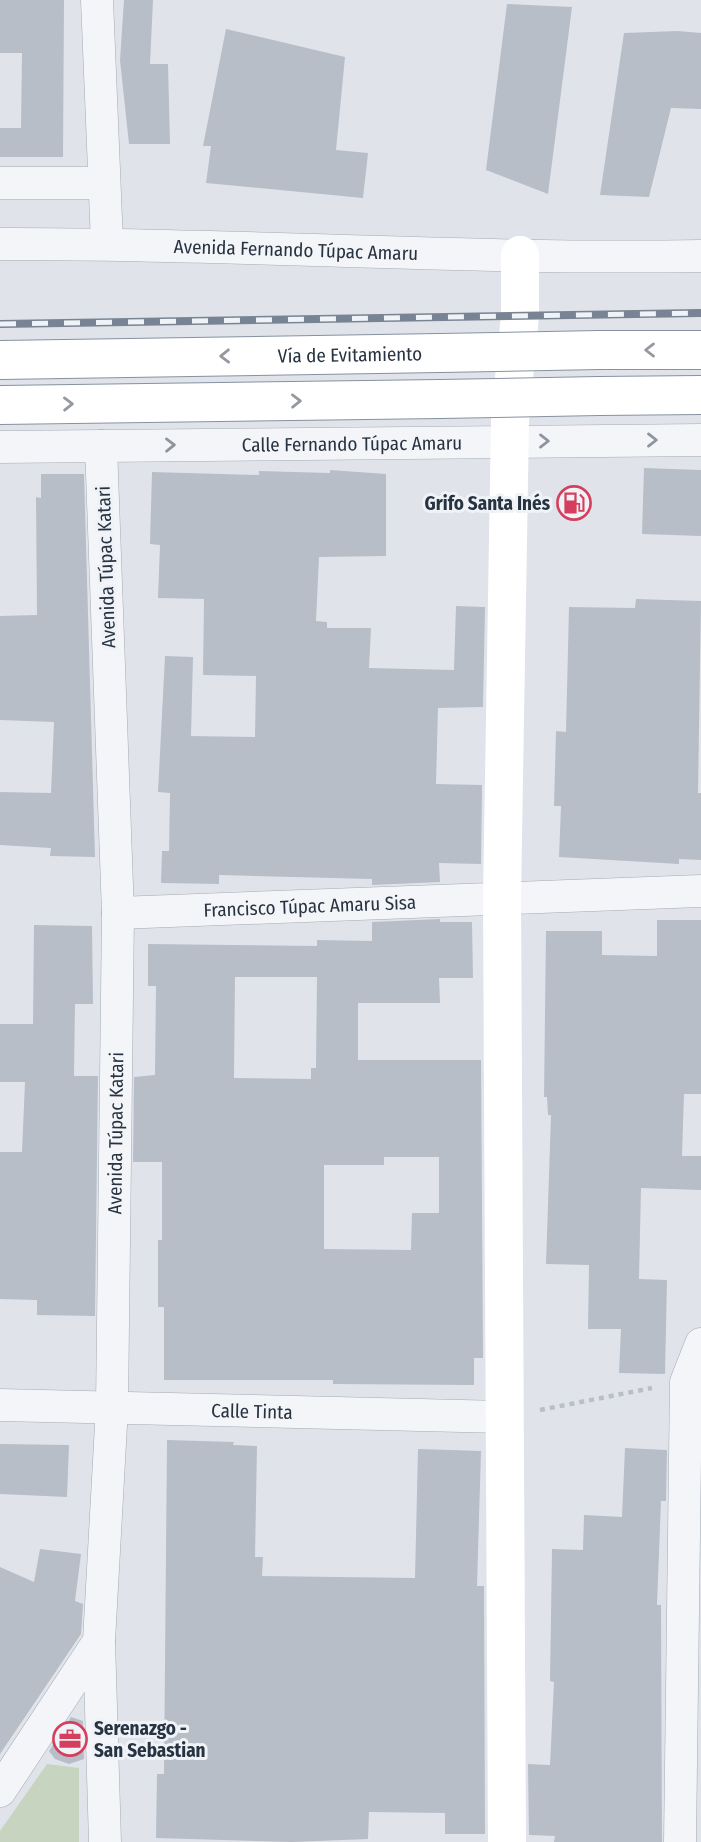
<svg xmlns="http://www.w3.org/2000/svg" width="701" height="1842" viewBox="0 0 701 1842" font-family="'Fira Sans Condensed',sans-serif">
	<rect width="100%" height="100%" fill="#e0e4ea"/>
	<path fill="#c6d4c0" d="M47,1764L79,1768V1842H0V1831Z"/>
	<path fill="#b7bec7" fill-rule="evenodd" d="M0,0H64L63,157H0V128H21L22,53H0Z
		M124,0H153L150,64H168L170,144H129L120,60Z
		M507,4L572,7L548,194L486,170Z
		M226,29L345,57L336,150L368,153L363,198L206,183L211,146H203Z
		M678,31L701,33V109L671,108L649,197L600,195L624,33Z
		M644,468L701,470V536L642,534Z
		M330,470L386,474V556L319,557L316,621L327,622V628H371L369,668L454,670L456,606L485,607L483,707L438,708L436,784L482,785L481,864L439,863L440,882L372,885V879L219,875V884L161,883L162,851H169L170,793L158,792L165,656L193,657L191,736L255,737L256,676L203,675L204,599L158,598L160,545L150,544L152,472L259,475V471L330,473Z
		M41,474H84L95,857L50,856L51,848L0,845V792L51,793L54,722L0,720V616L37,615L36,497L41,498Z
		M636,599L701,601L698,793H701V860L679,859V864L559,857L561,806H554L556,731L566,732L569,607L635,608Z
		M440,919V922H472L473,978H439L440,1003H358V1060H481L483,1358H474V1385L333,1384V1380H164V1307H158V1240H162V1162H133L134,1077L155,1075L156,986H148V944L317,946V940L372,941V922ZM235,977H317L316,1068H311V1079L234,1078ZM384,1157H439V1213H412L411,1250L324,1249V1165H384Z
		M657,920H701V1094H684L682,1156H701V1190L641,1188L639,1279L667,1280L665,1374L619,1373L621,1329H588L589,1265L546,1264L551,1115H548L547,1097H544L546,931H602V955L657,956Z
		M34,925L92,926L93,1004H75L74,1076H98L95,1316L37,1315V1300L0,1299V1152H22L25,1082H0V1024H33Z
		M167,1440L234,1442L233,1445L257,1446L255,1557H263L262,1576L415,1578L418,1449L481,1451L477,1586H484L485,1834H445V1813L369,1812L368,1839L292,1842L156,1838L157,1774H164Z
		M0,1444L69,1445L67,1497L0,1494Z
		M625,1448L667,1450L666,1501H661L657,1605H661L662,1842H554L555,1836L529,1835L528,1764L550,1765L554,1682L550,1681L552,1549L583,1550L584,1515L622,1517Z
		M40,1549L81,1554L75,1601L83,1604L81,1634L0,1754V1567L34,1582Z
		M71,1717L83,1721L84,1759L69,1764L55,1759L49,1751Z"/>
	<g fill="none" stroke-linecap="round" stroke-linejoin="round">
		<g stroke="#a5abb4" stroke-width="33">
			<g id="street">
				<path d="M97,0L107,243"/>
				<path d="M0,183H103"/>
				<path id="s1" d="M0,244C234,243 467,260 701,256"/>
				<path id="s2" d="M0,447L701,440"/>
				<path id="s3" d="M118,913L701,891"/>
				<path id="s4" d="M0,1405L503,1417"/>
				<path d="M99,1641L105,1842"/>
				<path id="s5" d="M0,1791L99,1641L112,1407L118,913L101,446"/>
				<path d="M680,1842L686,1382L701,1344"/>
			</g>
		</g>
		<g stroke="#8692a1" stroke-width="40">
			<g id="highway">
				<path d="M599,350H701"/>
				<path id="s6" d="M0,360L440,353"/>
				<path d="M599,396L701,395"/>
				<path d="M0,405L440,399"/>
			</g>
		</g>
		<path stroke="#babfc5" stroke-width="4.5" stroke-dasharray="5 5" stroke-linecap="butt" d="M540,1410L652,1388"/>
		<use href="#street" stroke="#f3f5f8" stroke-width="32"/>
		<path stroke="#fff" stroke-width="38" d="M507,1842L502,898L510,420L520,315V255"/>
		<use href="#highway" stroke="#fff" stroke-width="38"/>
		<g stroke="#788494" stroke-width="8">
			<path id="rail" d="M0,324L701,313"/>
		</g>
		<use href="#rail" stroke="#eff3f7" stroke-width="5" stroke-dasharray="16" stroke-linecap="butt"/>
		<g stroke="#8692a1" stroke-width="40" stroke-linecap="butt">
			<path id="highway-bridge" d="M440,353L599,350
				M440,399L599,396"/>
		</g>
		<use href="#highway-bridge" stroke="#fff" stroke-width="38"/>
	</g>
	<defs><path id="oneway-chevron" d="M-2-3.5L2.5 0L-2 3.5" fill="none" stroke-width="1.6" stroke-linecap="round" stroke-linejoin="round" transform="scale(1.75)"/></defs>
	<g stroke="#9499a0">
		<use href="#oneway-chevron" transform="translate(650 350) rotate(180)"/>
		<use href="#oneway-chevron" transform="translate(225 356) rotate(179)"/>
		<use href="#oneway-chevron" transform="translate(296 401) rotate(-1)"/>
		<use href="#oneway-chevron" transform="translate(68 404) rotate(-1)"/>
	</g>
	<g stroke="#8e949d">
		<use href="#oneway-chevron" transform="translate(652 440)"/>
		<use href="#oneway-chevron" transform="translate(544 441)"/>
		<use href="#oneway-chevron" transform="translate(170 445) rotate(-1)"/>
	</g>
	<defs>
		<g id="fuel-ring" transform="scale(1.75)"><circle r="9.5" fill="#eff3f7" stroke="#d53f5d" stroke-width="1.5"/><path d="M-5.5-6h7V0h2V4h1.3V-2.5L3-4.5l.8-.8L6-3V5H2.5V1h-1V6h-7ZM-4.2-4.7v3.2H.2V-4.7Z" fill="#d53f5d"/></g>
		<g id="office-ring" transform="scale(1.75)"><circle r="9.5" fill="#eff3f7" stroke="#d53f5d" stroke-width="1.5"/><path d="M-6-3h4V-5.5h4V-3h4V5H-6ZM-1-4.5V-3h2v-1.5ZM-6 0V1H6V0Z" fill="#d53f5d"/></g>
	</defs>
	<g fill-rule="evenodd">
		<use href="#fuel-ring" x="574" y="503"/>
		<use href="#office-ring" x="70" y="1739"/>
	</g>
	<g text-anchor="middle" dominant-baseline="central" stroke-width="6" stroke-linejoin="round" paint-order="stroke">
		<g font-size="19" fill="#283342" stroke="#eff3f7">
			<text stroke="none"><textPath href="#s1" startOffset="296">Avenida Fernando Túpac Amaru</textPath></text>
			<text stroke="none"><textPath href="#s6" startOffset="350">Vía de Evitamiento</textPath></text>
			<text stroke="none"><textPath href="#s2" startOffset="352">Calle Fernando Túpac Amaru</textPath></text>
			<text transform="translate(106 567) rotate(-92)">Avenida Túpac Katari</text>
			<text stroke="none"><textPath href="#s3" startOffset="192">Francisco Túpac Amaru Sisa</textPath></text>
			<text stroke="none"><textPath href="#s5" startOffset="688">Avenida Túpac Katari</textPath></text>
			<text stroke="none"><textPath href="#s4" startOffset="252">Calle Tinta</textPath></text>
		</g>
		<g font-size="19" font-weight="bold" fill="#283342" stroke="#eff3f7" text-anchor="end">
			<text x="550" y="503">Grifo Santa Inés</text>
			<text x="94" y="1728" text-anchor="start">Serenazgo -<tspan x="94" dy="22">San Sebastian</tspan></text>
		</g>
	</g>
</svg>
